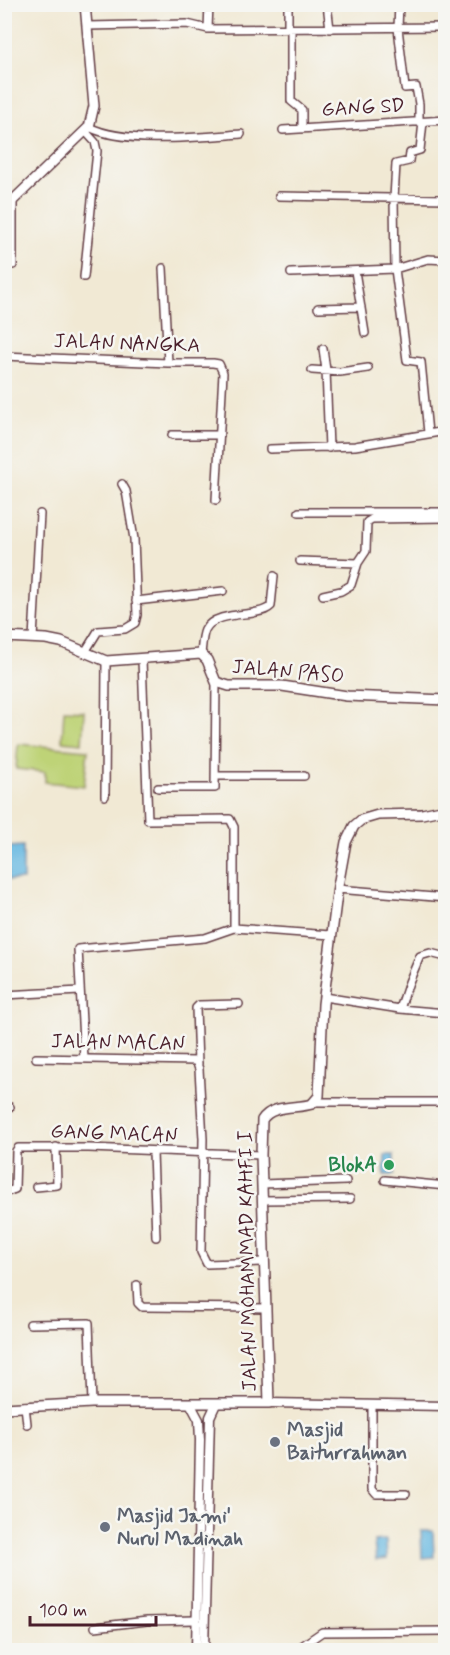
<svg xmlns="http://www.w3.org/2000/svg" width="450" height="1655" viewBox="0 0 450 1655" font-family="Mynerve,sans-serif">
	<rect width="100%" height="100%" fill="#f6f6f2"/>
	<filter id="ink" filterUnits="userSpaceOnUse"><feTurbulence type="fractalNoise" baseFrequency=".0167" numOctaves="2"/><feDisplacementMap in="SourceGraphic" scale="12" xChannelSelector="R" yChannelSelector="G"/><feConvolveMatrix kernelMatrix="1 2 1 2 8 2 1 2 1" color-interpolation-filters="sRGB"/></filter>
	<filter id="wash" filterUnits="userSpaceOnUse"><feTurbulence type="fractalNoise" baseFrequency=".008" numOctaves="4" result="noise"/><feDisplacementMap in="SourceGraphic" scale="24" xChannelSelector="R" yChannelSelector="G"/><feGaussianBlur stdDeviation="1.35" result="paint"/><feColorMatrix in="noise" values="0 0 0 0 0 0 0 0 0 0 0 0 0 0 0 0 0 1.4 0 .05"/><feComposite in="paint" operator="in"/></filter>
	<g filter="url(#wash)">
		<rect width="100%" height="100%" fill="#f1e9d4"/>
		<path fill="#bed377" stroke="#847951" stroke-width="1.5" d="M64,710L84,711L82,743L62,741Z
			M18,744L88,750L84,786L45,782V772L16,769Z"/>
		<path fill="#66b8e1" stroke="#586c86" stroke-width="1.5" d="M23,846V880H8V847Z
			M385,1155H394V1175H384Z
			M421,1531H433L434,1557L422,1558Z
			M386,1540L387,1559L376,1560L374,1541Z"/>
	</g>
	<g filter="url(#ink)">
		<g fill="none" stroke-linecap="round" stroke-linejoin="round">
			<g stroke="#633d44" stroke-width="10">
				<path id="minor" d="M288,4V29
					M327,4L330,29
					M399,4L398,28L405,88L416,87L419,104V122
					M87,26L187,24L208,29L446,27
					M208,29L209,4
					M291,29V101L302,110V128
					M423,122L420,150L410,153L409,161L396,164L394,198L395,269L407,360L421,362L428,433
					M89,127C124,145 200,137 241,134
					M283,130L446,120
					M279,196L446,199
					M13,201V265
					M163,268L168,363
					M355,271L365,333
					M291,273L395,269L428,259L446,260
					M84,277L97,151L95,142L85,131
					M318,308L361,307
					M323,349L326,370L329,448
					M4,356L168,363H213L219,364L223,373L216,500
					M312,370L340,372L368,368
					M172,435H218
					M270,449L355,446L446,431
					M299,512H446
					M300,561L358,563
					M323,595L341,591L351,585L358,563L366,551L367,522L372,519L446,518
					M136,601L223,591
					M33,638L40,514
					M85,652L98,631L125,629L135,623L137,615L134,539L126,491L122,484
					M201,654C202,647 202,637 205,630C212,615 239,615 253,613C261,611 266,611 271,606L274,576
					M142,660L148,820L230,819L234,827V928
					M216,776H304
					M158,788H215L216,682
					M105,796L106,661
					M337,889L446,898
					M4,995L80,991
					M324,997L400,1009L446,1013
					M400,1009L409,982L420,956L430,953L446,957
					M36,1058L196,1061L199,1069L203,1139L201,1252L207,1264L264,1262
					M84,1059L78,949L205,938L234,928L331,935
					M198,1064L196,1008L199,1005L239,1004
					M315,1102H446
					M4,1108L10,1107
					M153,1152L156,1237
					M385,1180L446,1186
					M262,1184L346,1181
					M36,1187L57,1185L56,1147
					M4,1193L15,1189L16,1151L18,1148H89L261,1155
					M263,1200L350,1199
					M137,1285L138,1303L142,1307L266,1308
					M30,1324L89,1323L92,1403
					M372,1405V1489L376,1494H406
					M25,1406L27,1424
					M95,1627L147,1621L196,1620
					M296,1650L322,1632L446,1631"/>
			</g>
			<g stroke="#633d44" stroke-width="11">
				<path id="tertiary" d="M269,1403L446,1406
					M191,1405L199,1420L200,1440L196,1650
					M204,1650L210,1417L216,1404"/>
			</g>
			<g stroke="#633d44" stroke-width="12">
				<path id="secondary" d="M4,209L89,127L94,106L85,4
					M4,637L46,639L61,642L106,661L201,654L207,660L216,682L229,686H282L347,696L446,700
					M4,1408L92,1403H269L261,1155L262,1120C272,1104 296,1109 312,1104L319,1096L323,1004L338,886L346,842L354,826L361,820L378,815L422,814L446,809"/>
			</g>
			<use href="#minor" stroke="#fff" stroke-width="7"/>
			<use href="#tertiary" stroke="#fff" stroke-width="8"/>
			<use href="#secondary" stroke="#fff" stroke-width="9"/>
		</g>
	</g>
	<circle fill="#2e9e5b" stroke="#f6f6f2" stroke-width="2" cx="389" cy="1165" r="6"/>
	<g fill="#6b7280" stroke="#f6f6f2" stroke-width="2">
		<circle cx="275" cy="1442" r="6"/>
		<circle cx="105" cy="1527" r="6"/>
	</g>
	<g text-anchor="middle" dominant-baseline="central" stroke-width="5" stroke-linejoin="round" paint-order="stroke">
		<g font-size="20" fill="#4a1f2b" stroke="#f6f6f2">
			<text transform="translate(363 108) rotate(-3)">GANG SD</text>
			<text transform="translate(127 344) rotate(2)">JALAN NANGKA</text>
			<text transform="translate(288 672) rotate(5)">JALAN PASO</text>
			<text transform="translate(118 1043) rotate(1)">JALAN MACAN</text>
			<text transform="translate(114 1134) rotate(2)">GANG MACAN</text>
			<text transform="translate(248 1261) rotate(-91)">JALAN MOHAMMAD KAHFI I</text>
		</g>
		<g font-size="20" font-weight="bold" fill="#27864d" stroke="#f6f6f2" text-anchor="end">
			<text x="377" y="1165">BlokA</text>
		</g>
		<g font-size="20" font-weight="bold" fill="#5b616d" stroke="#f6f6f2" text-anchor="start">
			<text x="287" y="1430">Masjid<tspan x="287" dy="23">Baiturrahman</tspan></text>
			<text x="117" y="1516">Masjid Jami'<tspan x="117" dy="23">Nurul Madinah</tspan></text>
		</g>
	</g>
	<rect width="450" height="1655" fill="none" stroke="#f6f6f2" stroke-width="24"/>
	<path d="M30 1616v9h126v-9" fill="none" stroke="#4a1f2b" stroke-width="3"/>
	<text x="39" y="1616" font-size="18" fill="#4a1f2b" stroke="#f6f6f2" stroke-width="4.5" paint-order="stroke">100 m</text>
</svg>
